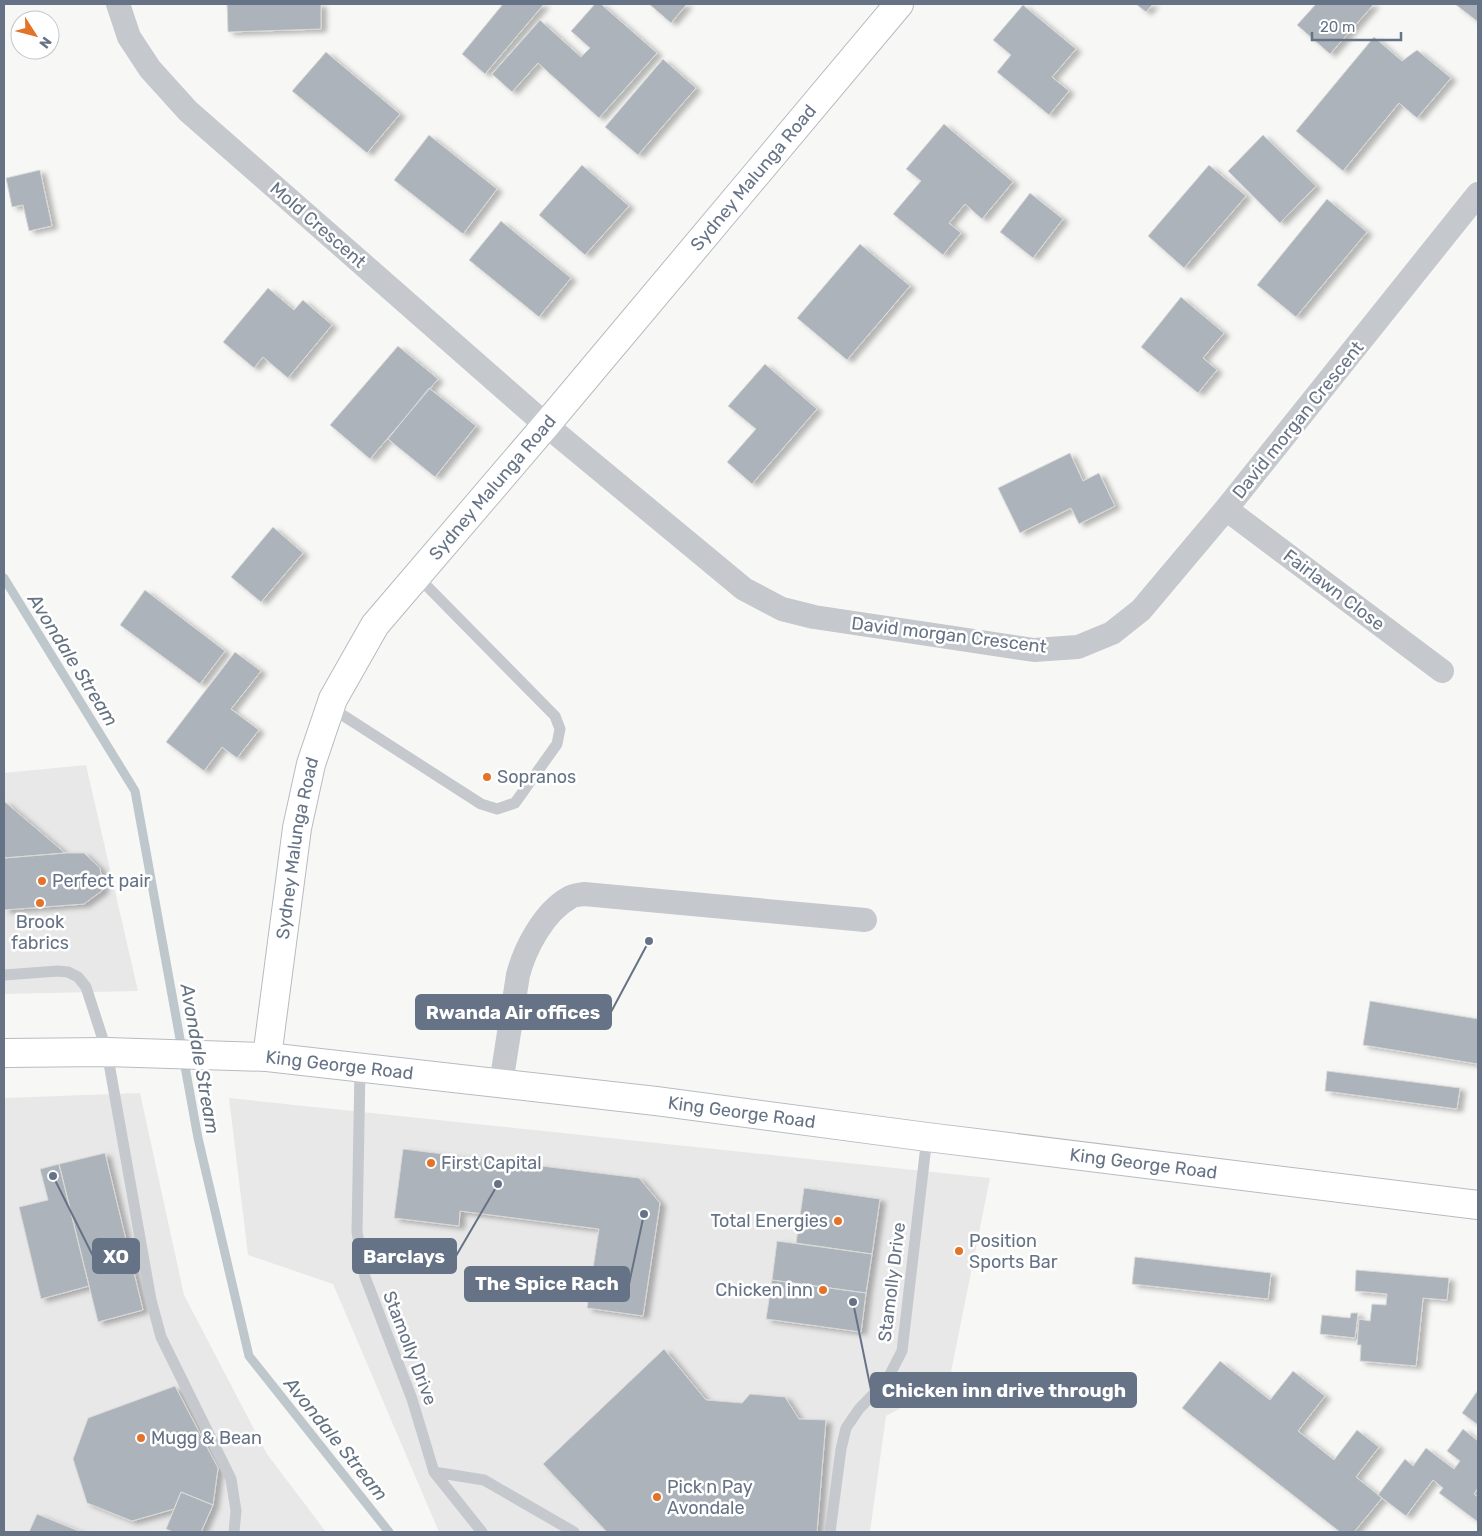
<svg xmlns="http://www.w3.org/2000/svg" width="1482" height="1536" viewBox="0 0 1482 1536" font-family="Rubik,sans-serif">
	<defs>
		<filter id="shadow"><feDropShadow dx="5.5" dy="3" stdDeviation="2.5" flood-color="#0004"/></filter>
	</defs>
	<rect width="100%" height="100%" fill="#f7f8f5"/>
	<path fill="#e8e8e8" d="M86,765L138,991L4,994V773Z
		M140,1093L184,1295L267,1454L326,1532H4V1098Z
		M229,1098L990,1178L949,1382L886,1416L870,1532H439L333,1284L248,1255Z"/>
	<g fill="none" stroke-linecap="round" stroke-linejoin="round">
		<path stroke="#bec7cc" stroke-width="9" d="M4,578L135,791L198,1138L249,1356L389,1532"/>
	</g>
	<path fill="#adb3bb" stroke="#d9d9d7" filter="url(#shadow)" d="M227,4H321V29L228,32Z
		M503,4H544L485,74L462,54Z
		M595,4H601L657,53L599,118L538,63L512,92L492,74L540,20L581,57L590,48L571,31Z
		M649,4H687L671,23Z
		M1136,4H1153L1146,12Z
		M1316,4H1374L1330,54L1297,25Z
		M1455,4H1478V22Z
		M1023,5L1076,49L1052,77L1069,91L1049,115L997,72L1011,55L993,40Z
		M1374,37L1402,61L1417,50L1451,78L1417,118L1399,103L1343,171L1296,131Z
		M326,52L400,114L367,153L292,91Z
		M663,59L696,88L638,155L605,127Z
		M944,124L1013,182L982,219L965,204L949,223L961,233L943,255L893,214L921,181L906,169Z
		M429,135L497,189L463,234L394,180Z
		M1263,135L1316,186L1280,223L1228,171Z
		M582,165L629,206L585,255L539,215Z
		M1209,165L1246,196L1184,268L1148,236Z
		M40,170L52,226L29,231L23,205L12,207L6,178Z
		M1030,193L1063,219L1033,258L1000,232Z
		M1327,199L1367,232L1296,317L1257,285Z
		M501,221L571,278L539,317L469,260Z
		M860,244L910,286L847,360L797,318Z
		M268,288L294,310L303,300L332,325L288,378L263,357L254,368L223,342Z
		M1181,297L1224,333L1203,358L1217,370L1198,393L1141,347Z
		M398,346L438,379L370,459L330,425Z
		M765,364L817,409L752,484L727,462L756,429L728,406Z
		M429,388L476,426L435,477L388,439Z
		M1070,453L1083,481L1099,473L1115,506L1079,524L1071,508L1020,533L998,488Z
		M273,527L303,553L261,602L231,577Z
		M145,590L225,651L200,684L120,625Z
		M235,652L261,671L231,709L259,730L237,758L222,747L204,771L166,742Z
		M4,801L65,853L4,858Z
		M65,853H84L100,868L103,890L84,904L4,910V858Z
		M1370,1001L1478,1019V1064L1363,1045Z
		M1327,1071L1460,1088L1457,1109L1325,1091Z
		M403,1149L639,1178L660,1203L643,1316L587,1308L599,1229L460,1211L459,1226L394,1218Z
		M105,1153L143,1310L98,1322L59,1164Z
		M59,1164L89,1286L41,1299L19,1207L48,1200L40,1169Z
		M804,1188L880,1199L872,1254L796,1243Z
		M777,1241L872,1254L866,1293L772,1280Z
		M1135,1257L1271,1273L1268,1299L1132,1284Z
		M1356,1270L1449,1278L1447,1300L1423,1298L1416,1366L1360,1361L1361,1345H1357L1359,1319L1370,1321L1372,1304L1386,1305L1387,1294L1355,1291Z
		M772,1280L866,1293L861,1332L766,1319Z
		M1351,1313H1358L1355,1338L1320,1334L1322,1315L1350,1318Z
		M664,1349L706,1400L742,1403L750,1394L785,1397L799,1419L826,1420L817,1532H607L543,1464Z
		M1220,1361L1270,1400L1293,1371L1325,1396L1298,1431L1334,1460L1357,1430L1379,1447L1356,1477L1382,1498L1354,1532H1340L1182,1408Z
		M175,1386L218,1468L213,1505L181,1492L174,1509L132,1521L87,1503L73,1459L88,1418Z
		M1478,1390V1425L1462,1413Z
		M1463,1429L1478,1441V1488L1474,1494L1478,1497V1522L1439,1493L1443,1488L1433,1480L1406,1516L1378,1495L1405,1459L1413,1466L1426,1448L1454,1469L1460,1461L1447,1451Z
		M181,1492L213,1505L201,1532H173L166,1529Z
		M37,1514L81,1532H29Z"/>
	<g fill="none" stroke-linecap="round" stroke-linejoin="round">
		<g stroke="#b7bbc1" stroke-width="30">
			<g id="secondary">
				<path id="s1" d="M4,1053L107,1052L267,1057L656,1101L927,1137L1478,1205"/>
				<path id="s2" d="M267,1057L297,828L311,764L333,699L375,625L546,425L899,4"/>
			</g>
		</g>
		<path stroke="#c5c8cc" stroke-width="11" d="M330,707L481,804L497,809L515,803L557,744L560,729L555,716L417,576
			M4,975L58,971L68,972L78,977L86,987L107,1052L151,1300L161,1337L231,1479L236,1511L234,1532
			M360,1068L357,1232L365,1277L412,1399L434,1472L482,1532
			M434,1472L484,1480L574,1532
			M830,1532L841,1449L846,1428L859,1409L887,1380L902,1351L927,1137"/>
		<path stroke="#c5c8cc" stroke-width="24" d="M118,4L129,37L150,69L188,111L546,425L744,589L782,609L814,617L1034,650L1078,647L1112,633L1141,610L1226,509L1478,194
			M1226,509L1442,671
			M501,1084L518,975C525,948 544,912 569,898C573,895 579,895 584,894L865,920"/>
		<use href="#secondary" stroke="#fff" stroke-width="28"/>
	</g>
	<g fill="#e37329" stroke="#fff" stroke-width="2">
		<circle cx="487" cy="777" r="5"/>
		<circle cx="42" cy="881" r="5"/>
		<circle cx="40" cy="903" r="5"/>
		<circle cx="431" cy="1163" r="5"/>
		<circle cx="838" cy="1221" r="5"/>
		<circle cx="959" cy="1251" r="5"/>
		<circle cx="823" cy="1290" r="5"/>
		<circle cx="141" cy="1438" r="5"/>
		<circle cx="657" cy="1497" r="5"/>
	</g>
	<g text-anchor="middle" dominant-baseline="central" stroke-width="5" stroke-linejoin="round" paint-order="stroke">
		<g font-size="18" fill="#667386" stroke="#fff">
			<text stroke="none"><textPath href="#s2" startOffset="1036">Sydney Malunga Road</textPath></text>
			<text transform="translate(318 225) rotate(41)">Mold Crescent</text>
			<text transform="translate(1298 420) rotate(-51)">David morgan Crescent</text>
			<text stroke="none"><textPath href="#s2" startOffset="631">Sydney Malunga Road</textPath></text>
			<text transform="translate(1334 590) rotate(37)">Fairlawn Close</text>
			<text transform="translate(949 635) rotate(7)">David morgan Crescent</text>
			<text stroke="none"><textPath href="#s2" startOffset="211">Sydney Malunga Road</textPath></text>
			<text stroke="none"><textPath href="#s1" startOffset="336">King George Road</textPath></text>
			<text stroke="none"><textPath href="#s1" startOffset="741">King George Road</textPath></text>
			<text stroke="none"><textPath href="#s1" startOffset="1146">King George Road</textPath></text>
			<text transform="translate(892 1282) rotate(-83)">Stamolly Drive</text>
			<text transform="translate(410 1348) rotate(69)">Stamolly Drive</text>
		</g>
		<g font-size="18" fill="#667386" stroke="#fff" text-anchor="start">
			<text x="497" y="777">Sopranos</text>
			<text x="52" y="881">Perfect pair</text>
			<text x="40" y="922" text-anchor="middle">Brook<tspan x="40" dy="21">fabrics</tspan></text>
			<text x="441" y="1163">First Capital</text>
			<text x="828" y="1221" text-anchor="end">Total Energies</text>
			<text x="969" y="1241">Position<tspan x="969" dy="21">Sports Bar</tspan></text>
			<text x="813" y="1290" text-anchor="end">Chicken inn</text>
			<text x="151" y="1438">Mugg &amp; Bean</text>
			<text x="667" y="1487">Pick n Pay<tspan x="667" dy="21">Avondale</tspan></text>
		</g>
		<g font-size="19" font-style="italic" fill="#637381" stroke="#fff">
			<text transform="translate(73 660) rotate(58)">Avondale Stream</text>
			<text transform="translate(200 1059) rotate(80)">Avondale Stream</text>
			<text transform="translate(336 1439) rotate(51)">Avondale Stream</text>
		</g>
	</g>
	<path fill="none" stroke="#667386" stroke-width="2" d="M649 941L611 1012M53 1176L93 1256M498 1184L456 1256M644 1214L629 1284M853 1302L871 1390"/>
	<g fill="#667386" stroke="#fff" stroke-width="2">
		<circle cx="649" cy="941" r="5"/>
		<circle cx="53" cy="1176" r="5"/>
		<circle cx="498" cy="1184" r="5"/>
		<circle cx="644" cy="1214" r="5"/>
		<circle cx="853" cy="1302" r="5"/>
	</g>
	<g fill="#667386" stroke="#667386" stroke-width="2">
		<rect x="416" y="995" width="195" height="34" rx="5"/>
		<rect x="93" y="1239" width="46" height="34" rx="5"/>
		<rect x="353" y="1239" width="103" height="34" rx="5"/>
		<rect x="465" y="1267" width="164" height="34" rx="5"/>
		<rect x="871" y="1373" width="265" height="34" rx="5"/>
	</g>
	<g font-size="19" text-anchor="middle" font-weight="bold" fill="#fff">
		<text x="513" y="1019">Rwanda Air offices</text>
		<text x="116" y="1263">XO</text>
		<text x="404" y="1263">Barclays</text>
		<text x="547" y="1290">The Spice Rach</text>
		<text x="1004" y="1397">Chicken inn drive through</text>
	</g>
	<rect width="1482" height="1536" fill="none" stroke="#667386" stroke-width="10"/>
	<g transform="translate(35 35) rotate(126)"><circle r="24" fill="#ffffff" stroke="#c2c7cf"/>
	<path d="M0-4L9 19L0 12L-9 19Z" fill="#e37329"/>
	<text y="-8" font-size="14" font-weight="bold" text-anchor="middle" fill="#667386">N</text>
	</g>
	<path d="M1312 32v8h89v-8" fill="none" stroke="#667386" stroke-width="2.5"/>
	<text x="1320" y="32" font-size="15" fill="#667386" stroke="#ffffff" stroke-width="4" paint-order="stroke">20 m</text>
</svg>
